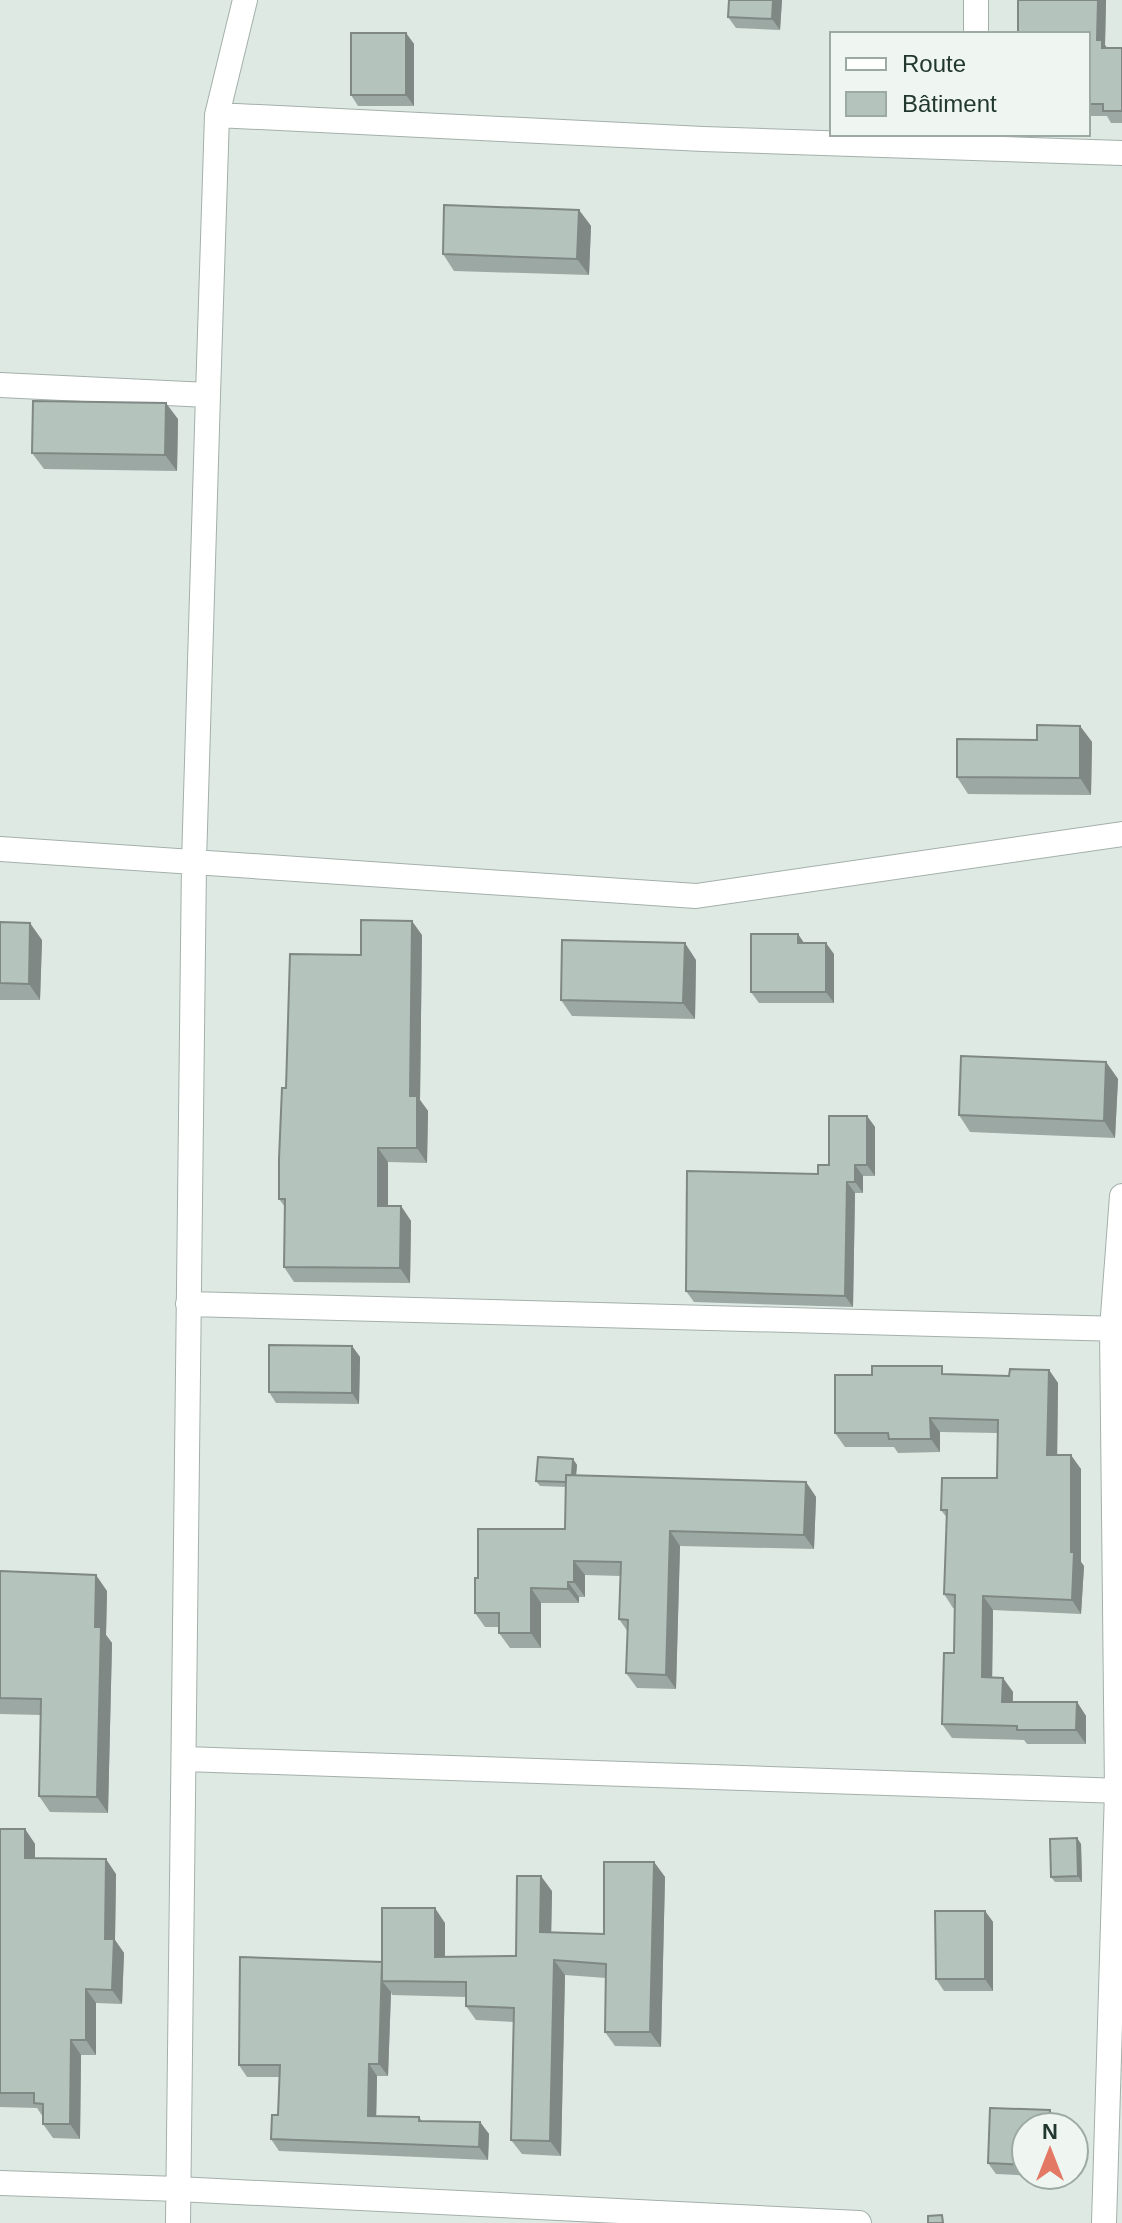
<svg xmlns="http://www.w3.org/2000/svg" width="1122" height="2223" viewBox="0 0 1122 2223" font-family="Helvetica,sans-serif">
	<rect width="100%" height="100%" fill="#dfe9e4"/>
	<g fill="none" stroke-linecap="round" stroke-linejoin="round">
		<g stroke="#a3b0aa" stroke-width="26">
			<path id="minor" d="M976,34V0
				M217,115L703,139L1122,153
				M0,385L208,395
				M0,849L696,896L1122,834
				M188,1304L1122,1329
				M185,1759L1122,1791
				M0,2183L178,2189L859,2223
				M178,2223L194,862L208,395L217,115L245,0
				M1104,2223L1117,1791L1112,1329L1122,1196"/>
		</g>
		<use href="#minor" stroke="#fff" stroke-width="24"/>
	</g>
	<path fill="#9ca8a3" d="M782,0L780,30L736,28L728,17Z
		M1018,0H1106L1105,45L1107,48H1122V123H1111L1107,116H1088V34H1019L1018,32Z
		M406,33L414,44V106H358L351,95Z
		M579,210L591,226L589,275L454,271L443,254Z
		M178,419L177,471L44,469L32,453Z
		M1080,726L1092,742L1091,795L968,794L957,777L1037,740Z
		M0,922L42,940L40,1000H0Z
		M798,934L804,943L834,954V1003H759L751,992Z
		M422,935L420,1100L428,1111L427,1163L388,1162V1206H401L411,1221L410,1283L294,1282L284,1267L285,1207L279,1199L286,1088L361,955Z
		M696,960L695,1019L572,1016L561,1000Z
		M1106,1062L1118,1079L1115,1138L970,1132L959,1115Z
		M867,1116L875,1127V1176H863V1193H855L853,1307L694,1302L686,1291L829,1165Z
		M352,1346L360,1357L359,1404L276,1403L269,1392Z
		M1049,1370L1058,1383L1057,1455L1081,1469V1562L1084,1566L1081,1614L993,1610L992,1678H1003L1013,1692V1702H1077L1086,1716V1744H1027L1024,1740L952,1738L942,1724L954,1653L955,1608H953L944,1594L947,1518L941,1510L997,1478L998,1433L940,1432V1452L898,1453L894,1447H845L835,1433L948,1374L1009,1376Z
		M573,1459L577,1465L576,1475L806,1482L816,1497L814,1549L680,1546L676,1689L637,1688L626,1673L628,1632L619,1619L621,1576L585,1575V1597H579V1603H541V1648H510L499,1633V1627H485L475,1613L478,1578L565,1529L566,1487L540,1486L536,1481Z
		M0,1571L107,1591L106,1635L112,1643L108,1813L50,1812L39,1796L41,1715L0,1714Z
		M0,1829H25L35,1844V1858L116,1874L115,1940L124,1953L122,2004L96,2003V2055H81L80,2139L53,2138L43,2124V2117L37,2108L0,2107Z
		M1077,1838L1081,1844L1082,1882H1055L1051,1877Z
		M654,1862L665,1877L661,2047L615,2046L605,2032L606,1978L565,1975L561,2156L522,2154L511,2140L514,2022L476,2020L466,2006V1997L392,1995L391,1992L388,2076H377L376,2116L419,2117L422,2121L480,2122L489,2134L488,2160L279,2151L271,2139L278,2115L279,2077H247L239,2065L382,1962L445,1923V1957L516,1956L552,1891L551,1932L604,1934Z
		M985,1911L993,1922V1991H944L936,1979Z
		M990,2108L1050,2110L1057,2121V2127H1026V2175H1055V2177L996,2174L988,2163Z"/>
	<path fill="#7f8884" d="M773,0H782L780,30L772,19Z
		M1098,0H1106L1105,45L1110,52V59L1097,40Z
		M406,33L414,44V106L406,95Z
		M579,210L591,226L589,275L577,259Z
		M166,403L178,419L177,471L165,455Z
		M1080,726L1092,742L1091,795L1080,778Z
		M412,921L422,935L420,1100L428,1111L427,1163L417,1148L410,1096Z
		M30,923L42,940L40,1000L29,984Z
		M798,934L806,946L798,943Z
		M685,943L696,960L695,1019L683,1003Z
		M826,943L834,954V1003L826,992Z
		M1106,1062L1118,1079L1115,1138L1104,1121Z
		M867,1116L875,1127V1176L867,1165Z
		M378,1148L388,1162V1221L378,1206Z
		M855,1165L863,1176V1193L855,1182Z
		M847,1182L855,1193L853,1307L845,1296Z
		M401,1206L411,1221L410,1283L400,1268Z
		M352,1346L360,1357L359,1404L352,1393Z
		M1049,1370L1058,1383L1057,1468L1047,1455Z
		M930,1418L940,1432V1452L931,1439Z
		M1071,1455L1081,1469V1562L1084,1566L1081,1614L1072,1600Z
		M573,1459L577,1465L575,1488L571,1482Z
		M806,1482L816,1497L814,1549L804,1535Z
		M670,1531L680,1546L676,1689L666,1675Z
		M574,1561L585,1575V1597L574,1582Z
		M96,1575L107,1591L106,1635L112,1643L108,1813L97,1797L95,1627Z
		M568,1582L579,1597V1603L568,1589Z
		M531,1588L541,1603V1648L531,1633Z
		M983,1596L993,1610L992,1691L982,1677Z
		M1003,1678L1013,1692L1012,1715L1002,1702Z
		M1077,1702L1086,1716V1744L1076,1730Z
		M25,1829L35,1844V1873L25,1858Z
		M1077,1838L1081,1844L1082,1882L1078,1876Z
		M106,1859L116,1874L115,1940L124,1953L122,2004L112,1990L105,1939Z
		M654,1862L665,1877L661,2047L650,2032Z
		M541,1876L552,1891L551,1947L540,1932Z
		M435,1908L445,1923V1971L435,1957Z
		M985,1911L993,1922V1991L985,1979Z
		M554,1960L565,1975L561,2156L550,2141Z
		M383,1962L382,1981L391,1992L388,2076L379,2064Z
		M86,1989L96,2003V2055L86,2040Z
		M71,2040L81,2055L80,2139L70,2124Z
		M369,2064L377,2076L376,2129L368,2116Z
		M1050,2110L1057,2121V2127H1049Z
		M480,2122L489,2134L488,2160L479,2147Z"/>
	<path fill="#b5c3bd" stroke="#7f8884" stroke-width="2" d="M729,0H773L772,19L728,17Z
		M1018,0H1098L1097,40H1102V48H1122V111H1103V104H1088V34H1027V32H1018Z
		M351,33H406V95H351Z
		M444,205L579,210L577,259L443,254Z
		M33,401L166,403L165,455L32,453Z
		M1037,725L1080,726V778L957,777V739L1037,740Z
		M361,920L412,921L410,1096H417V1148H378V1206H401L400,1268L284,1267L285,1199H279V1159L282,1088H286L290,954L361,955Z
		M0,922L30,923L29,984L0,983Z
		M751,934H798V943H826V992H751Z
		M562,940L685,943L683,1003L561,1000Z
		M961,1056L1106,1062L1104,1121L959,1115Z
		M829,1116H867V1165H855V1182H847L845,1296L686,1291L687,1171L818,1174V1165H829Z
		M269,1345L352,1346V1393L269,1392Z
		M872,1366H942V1374L1009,1376L1010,1369L1049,1370L1047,1455H1071V1552H1074L1072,1600L983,1596L982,1677L1003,1678L1002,1702H1077L1076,1730H1017V1726L942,1724L944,1653H954L955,1595L944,1594L947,1510H941L942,1478H997L998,1420L930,1418L931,1439H889L888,1433H835V1375H872Z
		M538,1457L573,1459L572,1475H566V1482L536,1481Z
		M566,1475L806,1482L804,1535L670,1531L666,1675L626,1673L628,1620L619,1619L621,1562L574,1561V1582H568V1589L531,1588V1633H499V1613H475V1578H478V1529H565Z
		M0,1571L96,1575L95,1627H101L97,1797L39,1796L41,1699L0,1698Z
		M0,1829H25V1858L106,1859L105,1939H114L112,1990L86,1989V2040H71L70,2124H43V2104L34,2103V2093H0Z
		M1077,1838L1078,1876L1051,1877L1050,1839Z
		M604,1862H654L650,2032H605L606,1964L554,1960L550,2141L511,2140L514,2008L466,2006V1982L382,1981V1908H435V1957L516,1956L517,1876H541L540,1932L604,1934Z
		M935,1911H985V1979H936Z
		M240,1957L382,1962L379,2064H369L368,2116L419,2117V2121L480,2122L479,2147L271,2139L272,2115H278L280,2065H239Z
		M990,2108L1050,2110L1049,2127H1026V2165L988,2163Z
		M942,2215L943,2223H928V2216Z"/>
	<rect x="830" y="32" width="260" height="104" fill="#eff6f2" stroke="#9daaa4" stroke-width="2"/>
	<rect x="846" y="58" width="40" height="12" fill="#ffffff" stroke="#9daaa4" stroke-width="2"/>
	<text x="902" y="72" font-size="24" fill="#223730">Route</text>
	<rect x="846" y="92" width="40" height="24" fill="#b5c3bd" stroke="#9daaa4" stroke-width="2"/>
	<text x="902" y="112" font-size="24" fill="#223730">Bâtiment</text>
	<g transform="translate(1050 2151)"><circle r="38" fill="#eff6f2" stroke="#9daaa4" stroke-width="2"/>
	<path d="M0-6L14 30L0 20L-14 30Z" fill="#e37864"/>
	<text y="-12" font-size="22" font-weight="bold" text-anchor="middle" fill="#223730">N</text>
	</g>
</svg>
